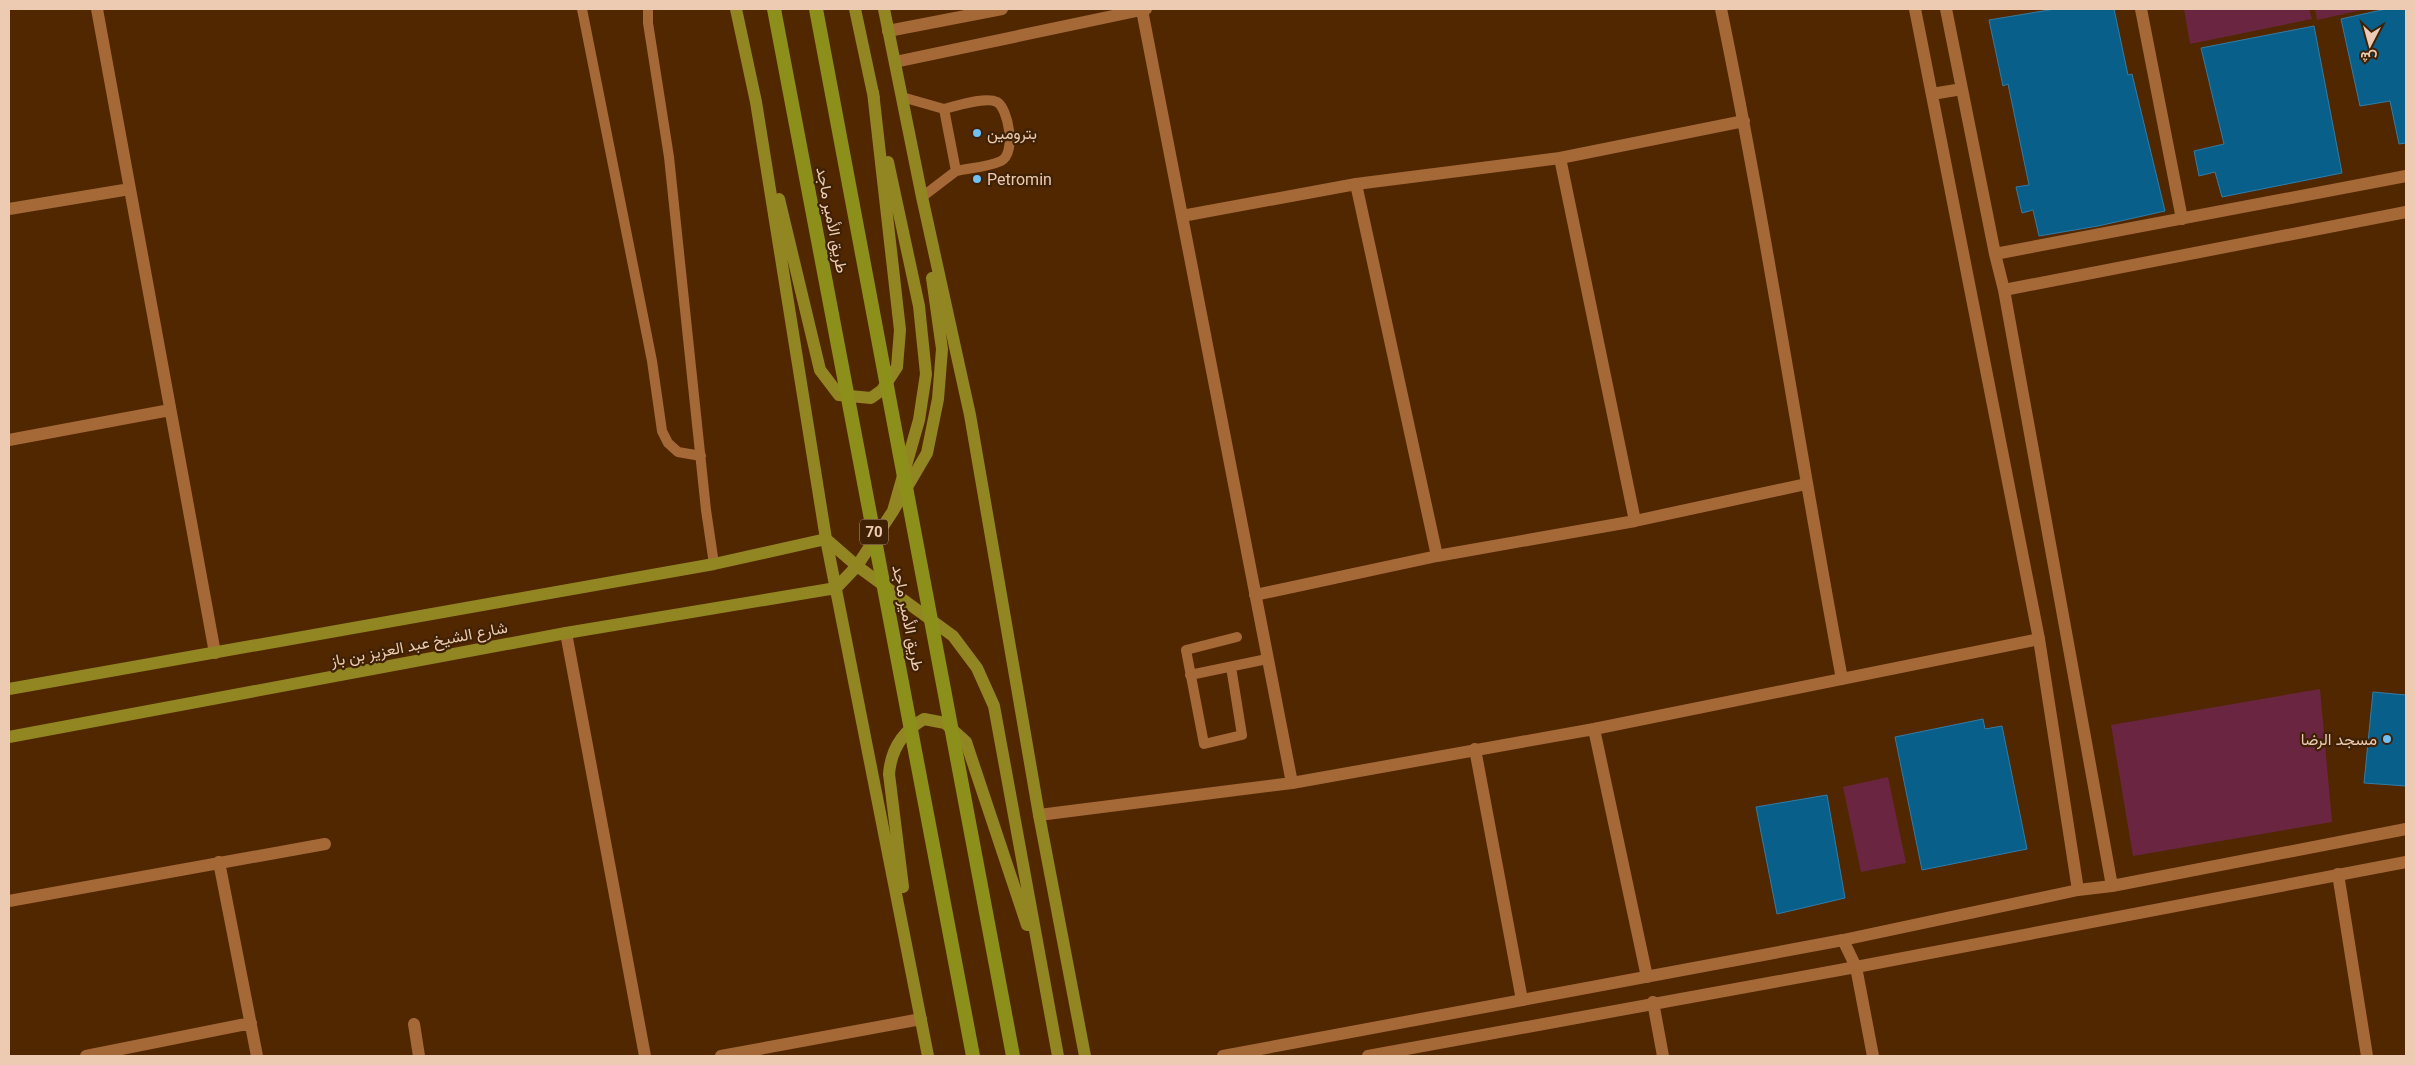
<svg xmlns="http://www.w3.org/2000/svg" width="2415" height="1065" viewBox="0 0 2415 1065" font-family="Roboto,Vazirmatn,sans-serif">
	<rect width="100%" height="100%" fill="#512700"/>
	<path fill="#6a2640" d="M2184,9H2309L2312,19L2190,44Z
		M2315,9H2366L2317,20Z
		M2320,689L2332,822L2133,856L2111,725Z
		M1888,777L1906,863L1861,872L1843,787Z"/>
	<path fill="#085f89" stroke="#327ca8" d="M2055,9H2114L2128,75L2132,74L2165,211L2098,226L2039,236L2033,210L2022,213L2016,187L2029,185L2008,84L2003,86L1989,20Z
		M2386,9H2406V143L2399,144L2390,101L2360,106L2341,19Z
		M2314,26L2342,173L2222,197L2215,172L2199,176L2194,151L2224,144L2201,48Z
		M2373,692L2406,695V786L2364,783Z
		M1983,719L1985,729L2002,726L2027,849L1922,870L1895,737Z
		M1827,795L1845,898L1777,914L1756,807Z"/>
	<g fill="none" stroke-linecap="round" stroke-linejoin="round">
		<path stroke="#a56938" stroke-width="10" d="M582,9L652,361L662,431L668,443L678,452L701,456
			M648,9V23L669,157L706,510L714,564
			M902,97L944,109L956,171L922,197
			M944,109C956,106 986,96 997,102C1008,108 1017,153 1001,161C988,167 970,168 956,171
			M1231,667L1242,735L1204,744L1186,650L1237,637
			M1190,675L1267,659"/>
		<path stroke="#a56938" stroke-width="12" d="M97,9L215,653
			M1721,9C1767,231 1800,456 1842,679
			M2141,9L2182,219
			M1142,10L1292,783
			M1560,158L1635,521
			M1356,184L1437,556
			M9,209L130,189
			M1182,216L1356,184L1560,158L1744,121
			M9,440L170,410
			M1255,595L1437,556L1635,521L1806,484
			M566,633L645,1056
			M1594,729L1647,977
			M1475,749L1522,1000
			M1039,815L1292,783L1594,729L2039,639
			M219,862L257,1056
			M2338,874L2367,1056
			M9,901L325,844
			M1843,940L1856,967L1873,1056
			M1653,1002L1663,1056
			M414,1024L419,1056
			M86,1056L251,1023
			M721,1056L921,1019"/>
		<path stroke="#a56938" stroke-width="12" d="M1915,9L2039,639L2078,890
			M1946,9L1995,254L2004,290L2112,886
			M888,31L1002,9
			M895,62L1146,9
			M1932,94L1962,89
			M1995,254L2406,176
			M2004,290L2406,212
			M1223,1056L1843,940L2078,890L2112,886L2406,829
			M1368,1056L1856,967L2406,862"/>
		<path stroke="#928622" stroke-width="12" d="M736,9L756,102L826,539L928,1056
			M855,9L874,98
			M884,9L922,197L970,415L1039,815L1085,1056
			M888,162L919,306L926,374L919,420L893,511
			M779,199L820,370L839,395L871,398L882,390L897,367L900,330L873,92
			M826,539L857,566L953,636L977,668L994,706L1058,1056
			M836,588L857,566L893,511L927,453L938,399L942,349L932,278
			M9,689L714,564L826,539
			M9,737L566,633L836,588
			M903,887L889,774C891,750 903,731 924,719L945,723L966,742L1027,925"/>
		<path stroke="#8c901b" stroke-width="14" d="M774,9L973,1056
			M816,9L1013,1056"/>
	</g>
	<g fill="#71c1f5" stroke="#3f2106" stroke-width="2">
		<circle cx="977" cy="133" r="5"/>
		<circle cx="977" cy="179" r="5"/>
		<circle cx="2387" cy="739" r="5"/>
	</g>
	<g text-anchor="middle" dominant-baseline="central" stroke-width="4.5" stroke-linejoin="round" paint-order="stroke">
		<rect fill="#3f2106" stroke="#b8987e" stroke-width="1" x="860" y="519.5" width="28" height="25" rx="4"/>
		<g font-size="15" font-weight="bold" fill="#eccbb2">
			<text x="874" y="532">70</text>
		</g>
		<g font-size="16" fill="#eccbb2" stroke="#3f2106" text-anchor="start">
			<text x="987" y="133">بترومين</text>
			<text x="987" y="179">Petromin</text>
			<text x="2377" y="739" text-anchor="end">مسجد الرضا</text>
		</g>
		<g font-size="16" fill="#eccbb2" stroke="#3f2106">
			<text transform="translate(832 220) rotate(79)">طريق الأمير ماجد</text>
			<text transform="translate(908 618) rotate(79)">طريق الأمير ماجد</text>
			<text transform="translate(419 644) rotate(-11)">شارع الشيخ عبد العزيز بن باز</text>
		</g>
	</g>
	<rect width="2415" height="1065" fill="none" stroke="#eccbb2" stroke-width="20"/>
	<g transform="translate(2370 45) rotate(186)" stroke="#3f2106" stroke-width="4" paint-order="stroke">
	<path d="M0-4L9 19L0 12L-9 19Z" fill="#eccbb2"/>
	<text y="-8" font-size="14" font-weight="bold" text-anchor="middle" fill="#eccbb2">ش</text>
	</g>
</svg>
